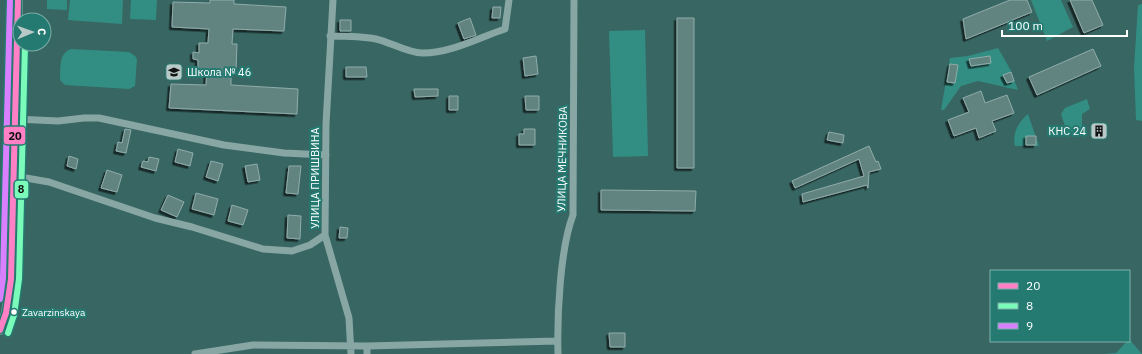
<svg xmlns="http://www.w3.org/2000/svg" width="1142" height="354" viewBox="0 0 1142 354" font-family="'IBM Plex Sans',sans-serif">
	<defs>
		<filter id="shadow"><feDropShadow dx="-2.5" dy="2.5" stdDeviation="0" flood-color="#0009"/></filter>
	</defs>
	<rect width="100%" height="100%" fill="#386662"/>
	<path fill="#328e83" d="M47,0H67V10L47,9Z
		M70,0H123L122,24L68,20Z
		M131,0H157L156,20L130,19Z
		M1031,0H1061L1073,27L1047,41Z
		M1142,4V121L1136,120L1134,68L1138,5Z
		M645,30L648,156L613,157L609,31Z
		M998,48L1010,69L1018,90L978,81L961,86L944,110H941L950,58L968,56Z
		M71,49L129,52L135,56L137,59L135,86L129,89L65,85L60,80C61,68 58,54 71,49Z
		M1087,99L1090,109L1082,114V131L1067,132L1061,114L1065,108Z
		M1028,114L1039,146H1015C1012,134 1018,122 1028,114Z
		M1129,339L1142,354H1103L1116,353Z"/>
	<path fill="#628481" stroke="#90acaa" filter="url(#shadow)" d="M210,0H234V4L286,7L284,31L233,29L232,44H237L236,70H231V85L298,89L297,114L169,108L171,84L206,85L207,70L198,69V60L193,59V52L199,53V43H208L209,29L172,27L173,2L210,3Z
		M1010,0H1027L1032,12L966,39L963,19Z
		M1070,0H1092L1103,25L1084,33Z
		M493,7H501L500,18H492Z
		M470,18L476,35L464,39L458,23Z
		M677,18H694V168H677Z
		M340,20H351V31H340Z
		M1093,49L1101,66L1037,95L1029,77Z
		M536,56L538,74L525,76L523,58Z
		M990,56L991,63L971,66L969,59Z
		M950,64L958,65L955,83L947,82Z
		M346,67H366L367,77H346Z
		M1011,72L1014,81L1007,83L1003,75Z
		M414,89H438V96L415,97Z
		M981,91L985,103L1007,95L1014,113L992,121L996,131L979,138L976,128L954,136L948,120L969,112L963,98Z
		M449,96H458V110H449Z
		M525,96H539V110H526Z
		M1096,126L1103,127L1102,136L1095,135Z
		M125,129L131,130L126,153L116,151L118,142L122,143Z
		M524,129H535V145H519V134H524Z
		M829,132L844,135L843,143L827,140Z
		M1026,136H1036V145H1026Z
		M869,146L876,162L878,161L881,169L869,172L868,188L867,185L803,202L802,194L864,176L859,159L795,188L792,181Z
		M178,149L193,153L190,166L175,162Z
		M69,156L78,159L76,169L67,166Z
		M149,157L159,159L156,171L141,167L143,161L148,162Z
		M211,161L223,164L218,181L206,177Z
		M257,164L260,180L248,182L245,166Z
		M289,166H301L298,194L286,193Z
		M107,170L122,175L117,192L101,188Z
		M601,190L696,191L695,211L601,210Z
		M196,193L218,199L214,215L192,209Z
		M168,195L184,202L177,217L161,210Z
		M232,205L248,210L243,225L228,221Z
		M288,215L301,216L300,239L287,238Z
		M340,227L348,228L347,238H339Z
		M609,333H625V347H610Z"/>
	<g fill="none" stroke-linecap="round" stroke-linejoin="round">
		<path stroke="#88a7a4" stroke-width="7" d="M333,0L326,124L325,235L349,318L351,354
			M330,36C346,36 361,36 376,39C390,42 410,54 423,53C451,53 478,38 505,29L509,0
			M15,119L58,121L84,118H99L224,145L284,153L326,155
			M14,179L26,178L49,182L155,218L192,227L263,249L292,251L310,245L325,235
			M367,346V354
			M195,354L253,345L367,346L557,341
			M558,354C557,316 560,249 573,215L574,0"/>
		<path stroke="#83a29f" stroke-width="10" d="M0,263H11
			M0,330L6,313L11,279L18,0"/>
		<g stroke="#247a71" stroke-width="9">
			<path id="bus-1" d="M0,330L6,313L11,279L18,0"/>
		</g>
		<g stroke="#247a71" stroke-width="9">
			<path id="bus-2" d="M8,333L14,315L19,279L25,44"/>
		</g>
		<g stroke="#247a71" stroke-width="9">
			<path id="bus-3" d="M0,299L3,278L10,0"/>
		</g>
		<use href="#bus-1" stroke="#ff80c5" stroke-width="6"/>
		<use href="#bus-2" stroke="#7afbb9" stroke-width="6"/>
		<use href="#bus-3" stroke="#d880ff" stroke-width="6"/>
	</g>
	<defs>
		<g id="school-square" transform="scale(0.9)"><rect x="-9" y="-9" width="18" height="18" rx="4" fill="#b9c9c8" stroke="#247a71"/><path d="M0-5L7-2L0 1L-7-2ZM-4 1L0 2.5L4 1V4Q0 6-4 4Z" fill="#111"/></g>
		<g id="building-square" transform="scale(0.9)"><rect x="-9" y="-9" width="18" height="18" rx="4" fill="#b9c9c8" stroke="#247a71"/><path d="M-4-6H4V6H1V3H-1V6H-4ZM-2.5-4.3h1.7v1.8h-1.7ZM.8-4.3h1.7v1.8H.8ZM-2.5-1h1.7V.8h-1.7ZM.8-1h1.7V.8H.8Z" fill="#111"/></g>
	</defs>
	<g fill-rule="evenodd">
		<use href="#school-square" x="174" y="72"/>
		<use href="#building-square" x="1099" y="131"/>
	</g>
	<circle fill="#fff" stroke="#247a71" stroke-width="1.5" cx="14" cy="312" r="3.5"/>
	<g text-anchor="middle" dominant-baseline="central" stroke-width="4" stroke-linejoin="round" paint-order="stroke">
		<g font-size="10" fill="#fff" stroke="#247a71" text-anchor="start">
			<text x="22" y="312">Zavarzinskaya</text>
		</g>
		<g font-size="11" fill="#fff" stroke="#247a71" text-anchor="start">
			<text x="187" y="72">Школа № 46</text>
			<text x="1086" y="131" text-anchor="end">КНС 24</text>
		</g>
		<g font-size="11" fill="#fff" stroke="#247a71">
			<text transform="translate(562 159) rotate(-89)">УЛИЦА МЕЧНИКОВА</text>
			<text transform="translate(315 178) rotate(-90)">УЛИЦА ПРИШВИНА</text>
		</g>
	</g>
	<g stroke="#247a71" stroke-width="1.5">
		<rect x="3" y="126" width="23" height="19" rx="4" fill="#ff80c5"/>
		<rect x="14" y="180" width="15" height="19" rx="4" fill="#7afbb9"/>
	</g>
	<g font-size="11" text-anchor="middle" font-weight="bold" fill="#111">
		<text x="15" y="140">20</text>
		<text x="21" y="193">8</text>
	</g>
	<rect x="990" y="270" width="140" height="72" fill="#247a71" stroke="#7cafaa"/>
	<rect x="998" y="283" width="20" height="6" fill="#ff80c5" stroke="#7cafaa"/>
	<text x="1026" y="290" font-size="12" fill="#ffffff">20</text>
	<rect x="998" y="303" width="20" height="6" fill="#7afbb9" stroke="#7cafaa"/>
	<text x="1026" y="310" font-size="12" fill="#ffffff">8</text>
	<rect x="998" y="323" width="20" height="6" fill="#d880ff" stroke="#7cafaa"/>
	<text x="1026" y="330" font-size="12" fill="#ffffff">9</text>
	<g transform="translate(32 32) rotate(88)"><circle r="19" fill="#247a71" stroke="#7cafaa"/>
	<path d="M0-3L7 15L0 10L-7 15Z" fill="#b9c9c8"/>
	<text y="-6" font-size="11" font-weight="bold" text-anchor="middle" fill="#ffffff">С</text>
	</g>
	<path d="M1002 30v6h125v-6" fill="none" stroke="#ffffff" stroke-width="2"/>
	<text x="1008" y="30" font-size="12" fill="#ffffff" stroke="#247a71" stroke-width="3" paint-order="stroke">100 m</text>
</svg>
